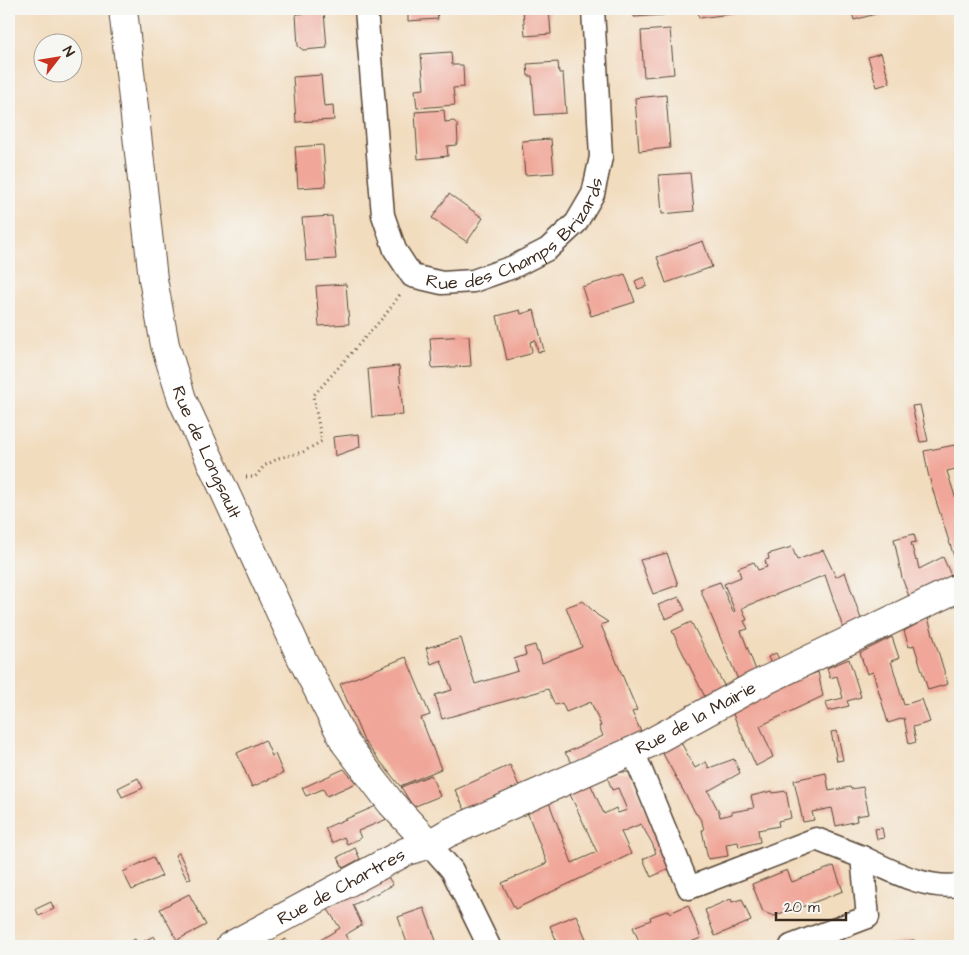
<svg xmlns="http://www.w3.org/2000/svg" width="969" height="955" viewBox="0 0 969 955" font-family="'Architects Daughter',sans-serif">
	<rect width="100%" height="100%" fill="#f6f6f2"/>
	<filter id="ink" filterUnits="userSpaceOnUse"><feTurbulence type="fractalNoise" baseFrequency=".02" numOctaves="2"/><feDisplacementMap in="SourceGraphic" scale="10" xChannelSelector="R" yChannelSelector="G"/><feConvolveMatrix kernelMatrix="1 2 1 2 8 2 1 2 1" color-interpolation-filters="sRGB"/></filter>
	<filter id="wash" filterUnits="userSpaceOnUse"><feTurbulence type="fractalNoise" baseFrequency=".0096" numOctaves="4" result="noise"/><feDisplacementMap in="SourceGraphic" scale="20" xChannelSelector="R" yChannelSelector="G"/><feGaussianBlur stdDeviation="1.12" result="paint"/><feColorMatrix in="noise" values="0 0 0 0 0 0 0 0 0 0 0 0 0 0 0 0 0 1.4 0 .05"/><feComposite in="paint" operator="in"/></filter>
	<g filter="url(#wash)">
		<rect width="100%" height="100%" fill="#f2dcbe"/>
		<g id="blocks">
			<path fill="#f0a799" d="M408,9H437L438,19L408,21Z
				M523,9H549L551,34L525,36Z
				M634,9H663L664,15L634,17Z
				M698,9H752L753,11L699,18Z
				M851,9H878L879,13L854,20Z
				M324,12L327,48L303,50L298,46L296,14Z
				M670,29L674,74L644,77L641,31Z
				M451,52L452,65H463L464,87L453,88L455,105L417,108L415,90L424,89L421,54Z
				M881,53L890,83L877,87L868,57Z
				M558,62L559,73H563L566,113L535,115L532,76H528L527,64Z
				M321,75L324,106L333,105L334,120L296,122L293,77Z
				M666,95L670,148L639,151L635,98Z
				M444,110L445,122L454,121L457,124L458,142L456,145L447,146L448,156L418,159L415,112Z
				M551,139L554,173L525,175L522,141Z
				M323,145L326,186L298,188L295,147Z
				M690,173L694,211L662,214L659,175Z
				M449,194L483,218L467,242L432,218Z
				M332,216L336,259L306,261L302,218Z
				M703,241L712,267L666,283L657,257Z
				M625,274L635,302L591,316L582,287Z
				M644,277L647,286L638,289L635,281Z
				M346,284L349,324L319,326L316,286Z
				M520,310L521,314L534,310L544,351L538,352L535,340L530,342L532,351L530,354L507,360L497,316Z
				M469,336L471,366L432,368L430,338Z
				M399,366L403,415L372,417L368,369Z
				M920,405L928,441L920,442L912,406Z
				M359,434L360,447L335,456L333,437Z
				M960,444V468L947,471L960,512V575L936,501L928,473L924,451Z
				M914,534L916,542L911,543L916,561L917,560L919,569L943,557L952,578L910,599L902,578L894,539Z
				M792,547L797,560L823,550L836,577L845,572L862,622L844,631L825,575L742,608L747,620L744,621L748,629L741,631L757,673L739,682L700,589L720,582L733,612L735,611L724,584L741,577L738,568L754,562L758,570L767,567L765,560L769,559L768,554Z
				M667,553L678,585L653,594L640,560Z
				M679,597L685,610L666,619L658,605Z
				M583,601L597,615L608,622L601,625L637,710L632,712L641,732L573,764L565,753L603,736L599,726H601L591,702L566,712L562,703L555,705L548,689L442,719L435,695L452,690L441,660L431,664L426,648L461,638L475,684L518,671L514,659L526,655L524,648L535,645L537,652H539L542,663L582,647L566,607Z
				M928,618L948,684L928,690L914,645L909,647L904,631Z
				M691,622L726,689L706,699L672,631Z
				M892,637L899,658L891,661L904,705L922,699L930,722L913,727L916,742L909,744L904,718L888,723L873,672L867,674L860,653Z
				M776,653L780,661L772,666L768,657Z
				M406,657L430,715L421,718L441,769L400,786L364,741L340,684Z
				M849,659L861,697L847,701L849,706L828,711L826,702L843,698L837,676L830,678L827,668Z
				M818,672L823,696L760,726L773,757L756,766L732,712L797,680Z
				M837,731L843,760L837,761L831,732Z
				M679,739L695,768L706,762L709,768L734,759L740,773L708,791L719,812L720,817L732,814V812L754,808L751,796L772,791L773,793L786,791L791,818L778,821L779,826L758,830L760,842L739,847L738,842L726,844L728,856L708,859L702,830H704L702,822L697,814H696L661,750Z
				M265,740L272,756L275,754L283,773L252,787L237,753Z
				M510,765L519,786L465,810L455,790Z
				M344,769L356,783L327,796L323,789L306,796L302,788Z
				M617,772H630L649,820H648L659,840L671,868L651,877L643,859L656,853L652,843L641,824L621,832L631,854L579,879L515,909L502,883L547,863L526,809L548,800L572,863L597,852L569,792L590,783L604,814L616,808L618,813L627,810L618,788L612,790L607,776Z
				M826,773L829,791L850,787L851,789L863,787L869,814L856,816L857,821L836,826L832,808L812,812L814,820L803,822L794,780Z
				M431,775L440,796L413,807L401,787Z
				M138,778L143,788L122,797L118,788Z
				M376,806L387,819L358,831L361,838L347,844L344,837L332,843L325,828Z
				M882,828L884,838L877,839L875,829Z
				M355,848L360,859L343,868L338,857Z
				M179,853L191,878L187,880L175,855Z
				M153,857L162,876L132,890L123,872Z
				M834,866L843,891L802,907L801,905L774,916L763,912L752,884L787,870L792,882Z
				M387,875L393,885L353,905L362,925L345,935L352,946H320L317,942L340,928L327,908Z
				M189,894L206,925L177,940L160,909Z
				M731,899L732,902L742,899L751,921L715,936L705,910Z
				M51,902L54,909L39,916L36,909Z
				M688,905L701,938L683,945V946H641L633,927L651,920L650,917L669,910L670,913Z
				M424,908L438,946H408L398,917Z
				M576,915L589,946H559L550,926Z
				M154,936L159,946H122L135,939L138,944Z
				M286,939L289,946H271Z
				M914,940L915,946H887V945Z"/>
		</g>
	</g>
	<g filter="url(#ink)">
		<use href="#blocks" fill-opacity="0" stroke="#564536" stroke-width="1"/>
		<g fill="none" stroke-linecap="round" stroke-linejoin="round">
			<g stroke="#564536" stroke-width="25">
				<g id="minor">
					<path id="s1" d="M366,9L383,215L395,250L412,276L442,283L473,281L513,267L548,249L576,223L593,194L601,157L593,9"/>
					<path d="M633,751L689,888L816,839L862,857L868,917L791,946"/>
					<path d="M429,844L452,870L489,946"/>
					<path d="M862,857C892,871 925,890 960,885"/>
				</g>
			</g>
			<g stroke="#564536" stroke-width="30">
				<g id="tertiary">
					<path id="s2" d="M123,9L153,279L165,345L182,399L300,655L346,744L391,803L429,844"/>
					<path id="s3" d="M230,946L405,852L429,844L448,833L648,744L752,687L960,587"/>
				</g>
			</g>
			<path stroke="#564536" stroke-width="3" stroke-dasharray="1 4" stroke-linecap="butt" d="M246,477H255L264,466L279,458L303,452L322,441L313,396L386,314L401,293"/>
			<use href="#minor" stroke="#fff" stroke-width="22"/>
			<use href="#tertiary" stroke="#fff" stroke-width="28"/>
		</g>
	</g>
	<g text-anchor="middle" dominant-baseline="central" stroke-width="4" stroke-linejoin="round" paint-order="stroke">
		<g font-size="18" fill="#3b2a1e" stroke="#f6f6f2">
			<text stroke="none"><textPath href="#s1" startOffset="398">Rue des Champs Brizards</textPath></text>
			<text stroke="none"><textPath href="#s2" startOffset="454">Rue de Longsault</textPath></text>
			<text stroke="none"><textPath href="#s3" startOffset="519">Rue de la Mairie</textPath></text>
			<text stroke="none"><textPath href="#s3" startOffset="126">Rue de Chartres</textPath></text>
		</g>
	</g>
	<rect width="969" height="955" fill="none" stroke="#f6f6f2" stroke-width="30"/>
	<g transform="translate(58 58) rotate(59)"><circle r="24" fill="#f6f6f2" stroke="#aba49d"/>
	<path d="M0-4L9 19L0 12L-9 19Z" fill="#c8321e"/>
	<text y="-8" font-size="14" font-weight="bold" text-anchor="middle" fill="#3b2a1e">N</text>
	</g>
	<path d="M776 912v8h70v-8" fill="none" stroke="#3b2a1e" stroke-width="2.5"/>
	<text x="784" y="912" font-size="15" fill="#3b2a1e" stroke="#f6f6f2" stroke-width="4" paint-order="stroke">20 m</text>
</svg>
